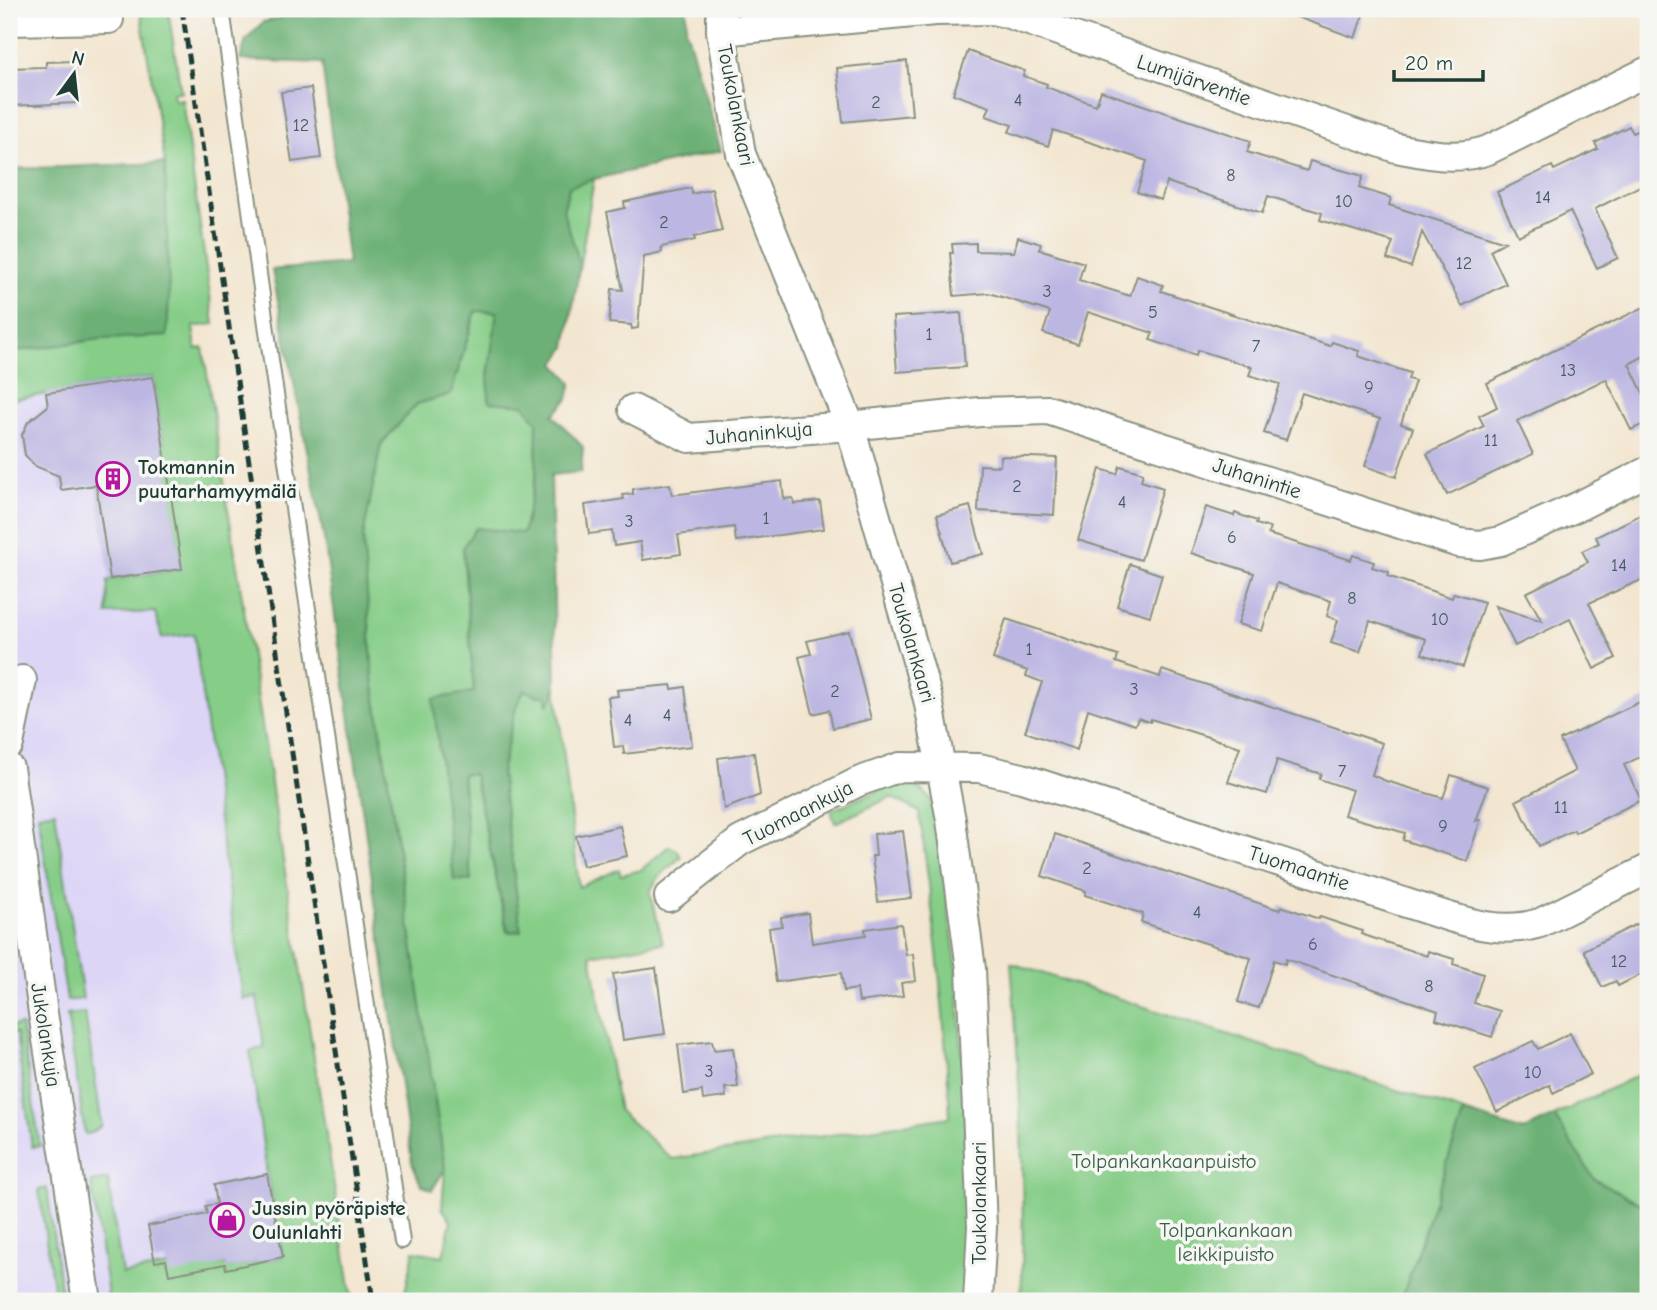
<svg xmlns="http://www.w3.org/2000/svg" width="1657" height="1310" viewBox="0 0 1657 1310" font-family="'Comic Neue',sans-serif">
	<rect width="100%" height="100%" fill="#f6f6f2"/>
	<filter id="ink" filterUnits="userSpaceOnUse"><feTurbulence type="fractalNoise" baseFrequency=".0143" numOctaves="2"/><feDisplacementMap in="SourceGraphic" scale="14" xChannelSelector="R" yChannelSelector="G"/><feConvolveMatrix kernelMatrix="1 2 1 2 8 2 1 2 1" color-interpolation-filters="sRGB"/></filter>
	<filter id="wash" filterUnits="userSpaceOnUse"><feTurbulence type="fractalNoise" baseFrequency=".00686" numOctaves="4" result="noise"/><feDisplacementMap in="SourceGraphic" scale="28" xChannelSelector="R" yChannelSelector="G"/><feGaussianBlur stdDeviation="1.57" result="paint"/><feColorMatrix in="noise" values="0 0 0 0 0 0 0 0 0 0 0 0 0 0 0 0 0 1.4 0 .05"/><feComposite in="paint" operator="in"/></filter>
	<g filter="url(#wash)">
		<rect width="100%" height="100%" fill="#f3e6d0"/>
		<path fill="#ddd5f6" d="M162,346L299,1271L221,1301H9V374Z"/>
		<path fill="#86cd88" stroke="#52855e" stroke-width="2" d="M140,9H168L181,92H174L173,96L175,100L182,99L214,324L193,327L196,349L203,348L351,1294L356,1301H109L91,1182L108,1179L122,1274L168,1266L225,1264L227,1268L283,1257L267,1174L250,1051L264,1048L257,997L243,999L194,634L162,638L155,612L107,614L108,580L181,569L153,377L9,400V352L100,339L167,336L165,163Z
			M594,179L580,264L563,211L569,187Z
			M476,311L497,312L488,376L524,405L537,422L536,476L523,534L477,528L463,547L474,692L434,699L454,880H471L462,773L474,774L507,932L521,931L501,773L515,710L524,690L547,695L549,704L556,687L579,887L619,869L621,875L641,870L669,846L677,850L681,857C669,867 655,878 650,893L663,943L591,955L619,1111L672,1159L950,1117C945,1015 934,914 919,812L891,797L835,823L831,810L897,783C913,781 926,791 934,804L957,970L966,1119L969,1301H403L414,1251L443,1256L451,1221L442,1208L445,1169L373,678L363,537L381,444L417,404L451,394Z
			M55,811L83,999L67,1001L38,814Z
			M1011,963L1464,1112L1401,1301H1021C1026,1188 1020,1075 1011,963Z
			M85,1013L102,1126L89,1134H85L67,1015Z
			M21,1025L40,1146L32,1147L16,1033L9,1034V1027Z
			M1648,1070V1208L1594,1179L1554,1116Z
			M47,1188L62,1301H55L39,1190Z"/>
		<path fill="#6cb074" stroke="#467654" stroke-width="2" d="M279,9H687L686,29L721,151L594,179L569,187L563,211L580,264L566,347L555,364L572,382L568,399L553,415L583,447L581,472L551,475L556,687L550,704L547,703V695L538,696L524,690L515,710L501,773L521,931L508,932L474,774H462L471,881L454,880L433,699L474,692L463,547L476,528L523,533L536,476L537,422L524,405L489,402L488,376L497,312L475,311L451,394L417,404L381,444L363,537L373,679L445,1169L432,1190L421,1185L412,1163L324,538L272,270L348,263L322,63L240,60L246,40L263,22L281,18Z
			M165,163L169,297L167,336L100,339L9,352V169Z
			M1464,1112L1523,1131L1554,1116L1594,1179L1648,1208V1301H1401Z"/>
		<g id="blocks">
			<path fill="#bcb6e2" d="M1283,9H1365L1355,38L1283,12Z
				M968,51L1025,71L1023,76L1047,84L1046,87L1096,105L1101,91L1251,141L1247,152L1307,171L1310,161L1363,176L1359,188L1391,198L1389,205L1505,242L1490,250L1506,284L1462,306L1422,232L1411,267L1387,259L1393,242L1320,220L1322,213L1268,196L1262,213L1167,182L1161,200L1137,192L1147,161L1053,130L1048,146L1009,132L1012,125L986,116L990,107L953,94Z
				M75,61L77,103L9,106V68L46,67V62Z
				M907,61L912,115L843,122L837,68Z
				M311,88L321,158L292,162L281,92Z
				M1648,125V182L1595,209L1618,258L1597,268L1570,211L1518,236L1497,192L1552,166L1554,170L1598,149L1595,143L1629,126L1633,133Z
				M691,188L692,194L712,189L722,231L694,237L695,240L661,247L662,252L644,256L638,328L632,329L631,325L609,323L612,289L623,290L607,212L625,208L624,202Z
				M1018,237L1041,244L1039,249L1084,263L1079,280L1130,296L1137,276L1163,285L1161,291L1330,346L1332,342L1359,351L1358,356L1410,373L1408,379L1415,381L1401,424L1413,428L1396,477L1365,466L1380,419L1302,393L1286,440L1264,433L1280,384L1249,375L1252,367L1198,350L1196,355L1150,340L1153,333L1088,312L1078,344L1043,333L1050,312L989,293L954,296L950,253H953L952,244L976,243V251L1014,252Z
				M1648,305V354L1629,364L1648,403V422L1631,430L1606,379L1517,421L1533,454L1447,495L1427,454L1484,426L1479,416L1497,407L1487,383Z
				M961,313L965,367L897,372L893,317Z
				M153,377L182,569L110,579L96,485L61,490L59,476L35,466L25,455L22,435L28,422L48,406L46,393Z
				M1001,456L1057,458L1054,515L978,511L980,465L1000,466Z
				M1120,466L1143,473L1141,481L1163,488L1141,560L1078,540L1100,469L1117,474Z
				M782,481L784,499L793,498L794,504L820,501L824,529L736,541L734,527L678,535L681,554L643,560L640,542L614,546L612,531L589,534L585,505L624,499L623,495L633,494V489L670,484L672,495Z
				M970,506L983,554L950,562L937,515Z
				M1206,507L1234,516L1235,513L1257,521L1256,524L1270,528L1268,534L1351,560L1353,555L1374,562L1372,567L1389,572L1388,576L1452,598L1454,593L1484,602L1463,667L1422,654L1426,639L1370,621L1360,652L1331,643L1338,620L1327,616L1331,601L1277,583L1262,631L1238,624L1254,573L1191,553Z
				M1648,511V577L1589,603L1616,658L1594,669L1570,619L1515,646L1495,606L1542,621L1526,593L1588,562L1582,551L1599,543L1596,537Z
				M1130,564L1162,575L1150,616L1117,606Z
				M1006,619L1118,656L1116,662L1160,677L1162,670L1382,743L1372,775L1386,781L1443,798L1451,775L1488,787L1476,821L1481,819L1467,861L1403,840L1405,833L1344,815L1352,790L1319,779L1321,774L1277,760L1267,794L1228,782L1240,747L1151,719L1150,722L1138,718L1135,725L1088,709L1077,750L1025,732L1042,682L1026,676L1028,671L993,659Z
				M849,631L871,719L833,728L829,710L813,714L799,657L811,654L807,641Z
				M671,685L672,689L685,687L692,746L624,754L623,746L614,747L608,697L618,696L617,690Z
				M1648,698V753L1624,765L1641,800L1575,833L1574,830L1539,846L1516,801L1575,771L1560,740Z
				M754,753L760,795L724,809L718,758Z
				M620,826L627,856L583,866L576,836Z
				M903,831L912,898L878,902L872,856H876L874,834Z
				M1055,834L1279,910L1281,906L1319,919L1320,917L1362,931L1361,934L1427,956L1428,951L1454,959L1453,964L1483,974L1474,1003L1500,1011L1492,1037L1436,1019L1438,1011L1286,959L1285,964L1274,960L1259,1008L1238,1002L1251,958L1141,922L1143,914L1085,895L1086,891L1042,876Z
				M808,913L812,943L866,935L865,929L901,924L906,955L913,954L916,981L901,983L903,996L859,1002L857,989L844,991L841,973L776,982L769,928L782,926L781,917Z
				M1641,922L1648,937V971L1618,986L1616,981L1602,987L1584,950Z
				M656,968L665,1034L623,1040L613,974Z
				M1570,1033L1591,1074L1553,1093L1550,1085L1497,1112L1475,1069L1533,1041L1538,1049Z
				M712,1041L714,1050L733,1048L738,1087L725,1088L726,1097L703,1100L702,1091L684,1094L678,1045Z
				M267,1174L283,1257L226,1269L225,1264L169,1275L166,1260L155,1262L148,1226L207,1214L205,1206L217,1204L214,1185Z"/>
		</g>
	</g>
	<g filter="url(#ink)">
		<use href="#blocks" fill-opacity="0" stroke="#899282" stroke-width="2"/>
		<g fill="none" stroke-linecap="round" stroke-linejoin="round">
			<g stroke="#899282" stroke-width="18">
				<path id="service" d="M222,9L272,367L402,1241"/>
			</g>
			<g stroke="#899282" stroke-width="32">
				<path id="minor" d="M721,9V31L741,154L850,426L928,699L951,820L971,969L982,1227L978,1301
					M9,21L109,19
					M721,31L935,11L992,10L1006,13L1396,148C1428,154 1457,161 1488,150L1648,71
					M633,409L689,438L850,426L980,412L1048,410L1459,543L1480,545L1501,541L1581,505L1648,471
					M9,744L22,680
					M9,768L43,1013L87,1301
					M669,897L740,841L858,782L900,767L979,768L1022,778L1437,913C1471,924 1504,934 1540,923L1648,869"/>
			</g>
			<use href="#service" stroke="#fff" stroke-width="14"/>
			<use href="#minor" stroke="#fff" stroke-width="28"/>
			<path stroke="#1f3d34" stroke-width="5" stroke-dasharray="10 5" stroke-linecap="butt" d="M182,9L373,1301"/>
		</g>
	</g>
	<defs>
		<g id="building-ring" transform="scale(1.75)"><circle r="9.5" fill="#f6f6f2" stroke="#b5179e" stroke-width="1.5"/><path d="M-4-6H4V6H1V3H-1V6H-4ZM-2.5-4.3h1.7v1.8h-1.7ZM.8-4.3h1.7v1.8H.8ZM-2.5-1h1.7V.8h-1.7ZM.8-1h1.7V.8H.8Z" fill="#b5179e"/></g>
		<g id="shop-ring" transform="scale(1.75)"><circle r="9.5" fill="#f6f6f2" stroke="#b5179e" stroke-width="1.5"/><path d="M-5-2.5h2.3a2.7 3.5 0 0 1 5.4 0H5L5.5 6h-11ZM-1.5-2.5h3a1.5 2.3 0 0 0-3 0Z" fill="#b5179e"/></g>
	</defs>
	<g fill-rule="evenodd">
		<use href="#building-ring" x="113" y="479"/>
		<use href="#shop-ring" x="227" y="1220"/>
	</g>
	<g text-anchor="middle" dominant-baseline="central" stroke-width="7" stroke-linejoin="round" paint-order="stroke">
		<g font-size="18" fill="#465b60">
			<text x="1018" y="100">4</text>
			<text x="876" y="102">2</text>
			<text x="301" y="125">12</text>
			<text x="1231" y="175">8</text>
			<text x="1543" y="197">14</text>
			<text x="1344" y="201">10</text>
			<text x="664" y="222">2</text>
			<text x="1464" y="263">12</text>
			<text x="1047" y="291">3</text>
			<text x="1153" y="312">5</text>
			<text x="929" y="334">1</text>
			<text x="1256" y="346">7</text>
			<text x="1568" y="370">13</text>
			<text x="1369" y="387">9</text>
			<text x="1491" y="440">11</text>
			<text x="1017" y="486">2</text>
			<text x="1122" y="502">4</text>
			<text x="766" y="518">1</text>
			<text x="629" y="521">3</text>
			<text x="1232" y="537">6</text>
			<text x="1619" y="565">14</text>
			<text x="1352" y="598">8</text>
			<text x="1440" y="619">10</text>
			<text x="1029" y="649">1</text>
			<text x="1134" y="689">3</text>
			<text x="835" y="691">2</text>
			<text x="667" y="715">4</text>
			<text x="628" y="720">4</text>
			<text x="1342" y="771">7</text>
			<text x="1561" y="807">11</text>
			<text x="1443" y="826">9</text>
			<text x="1087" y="868">2</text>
			<text x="1197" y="912">4</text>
			<text x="1313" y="944">6</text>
			<text x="1619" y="961">12</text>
			<text x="1429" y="986">8</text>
			<text x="709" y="1071">3</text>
			<text x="1533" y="1072">10</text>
		</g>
		<g font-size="21" fill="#1f3d34" stroke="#f6f6f2">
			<text transform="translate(1194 80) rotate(19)">Lumijärventie</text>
			<text transform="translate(736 105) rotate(79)">Toukolankaari</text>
			<text transform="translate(759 433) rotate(-5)">Juhaninkuja</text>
			<text transform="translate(1257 478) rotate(18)">Juhanintie</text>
			<text transform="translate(912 643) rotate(74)">Toukolankaari</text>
			<text transform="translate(798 813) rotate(-27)">Tuomaankuja</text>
			<text transform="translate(1299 868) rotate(18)">Tuomaantie</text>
			<text transform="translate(46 1035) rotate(81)">Jukolankuja</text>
			<text transform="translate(979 1203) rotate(-90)">Toukolankaari</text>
		</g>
		<g font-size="21" font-weight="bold" fill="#1f3d34" stroke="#f6f6f2" text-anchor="start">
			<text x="138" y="467">Tokmannin<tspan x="138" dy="24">puutarhamyymälä</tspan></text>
			<text x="252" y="1208">Jussin pyöräpiste<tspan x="252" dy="24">Oulunlahti</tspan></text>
		</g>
		<g font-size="21" fill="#396149" stroke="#f6f6f2">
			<text x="1164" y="1161">Tolpankankaanpuisto</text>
			<text x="1226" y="1230">Tolpankankaan<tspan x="1226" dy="24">leikkipuisto</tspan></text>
		</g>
	</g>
	<rect width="1657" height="1310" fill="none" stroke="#f6f6f2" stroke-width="35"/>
	<g transform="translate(74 74) rotate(15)" stroke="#f6f6f2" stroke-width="5" paint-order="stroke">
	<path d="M0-5L12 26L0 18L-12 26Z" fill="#1f3d34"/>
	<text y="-10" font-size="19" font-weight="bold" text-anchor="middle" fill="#1f3d34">N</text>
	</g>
	<path d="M1394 70v10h89v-10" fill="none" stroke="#1f3d34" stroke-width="3.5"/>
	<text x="1405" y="70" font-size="21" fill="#1f3d34" stroke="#f6f6f2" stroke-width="5" paint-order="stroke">20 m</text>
</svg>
